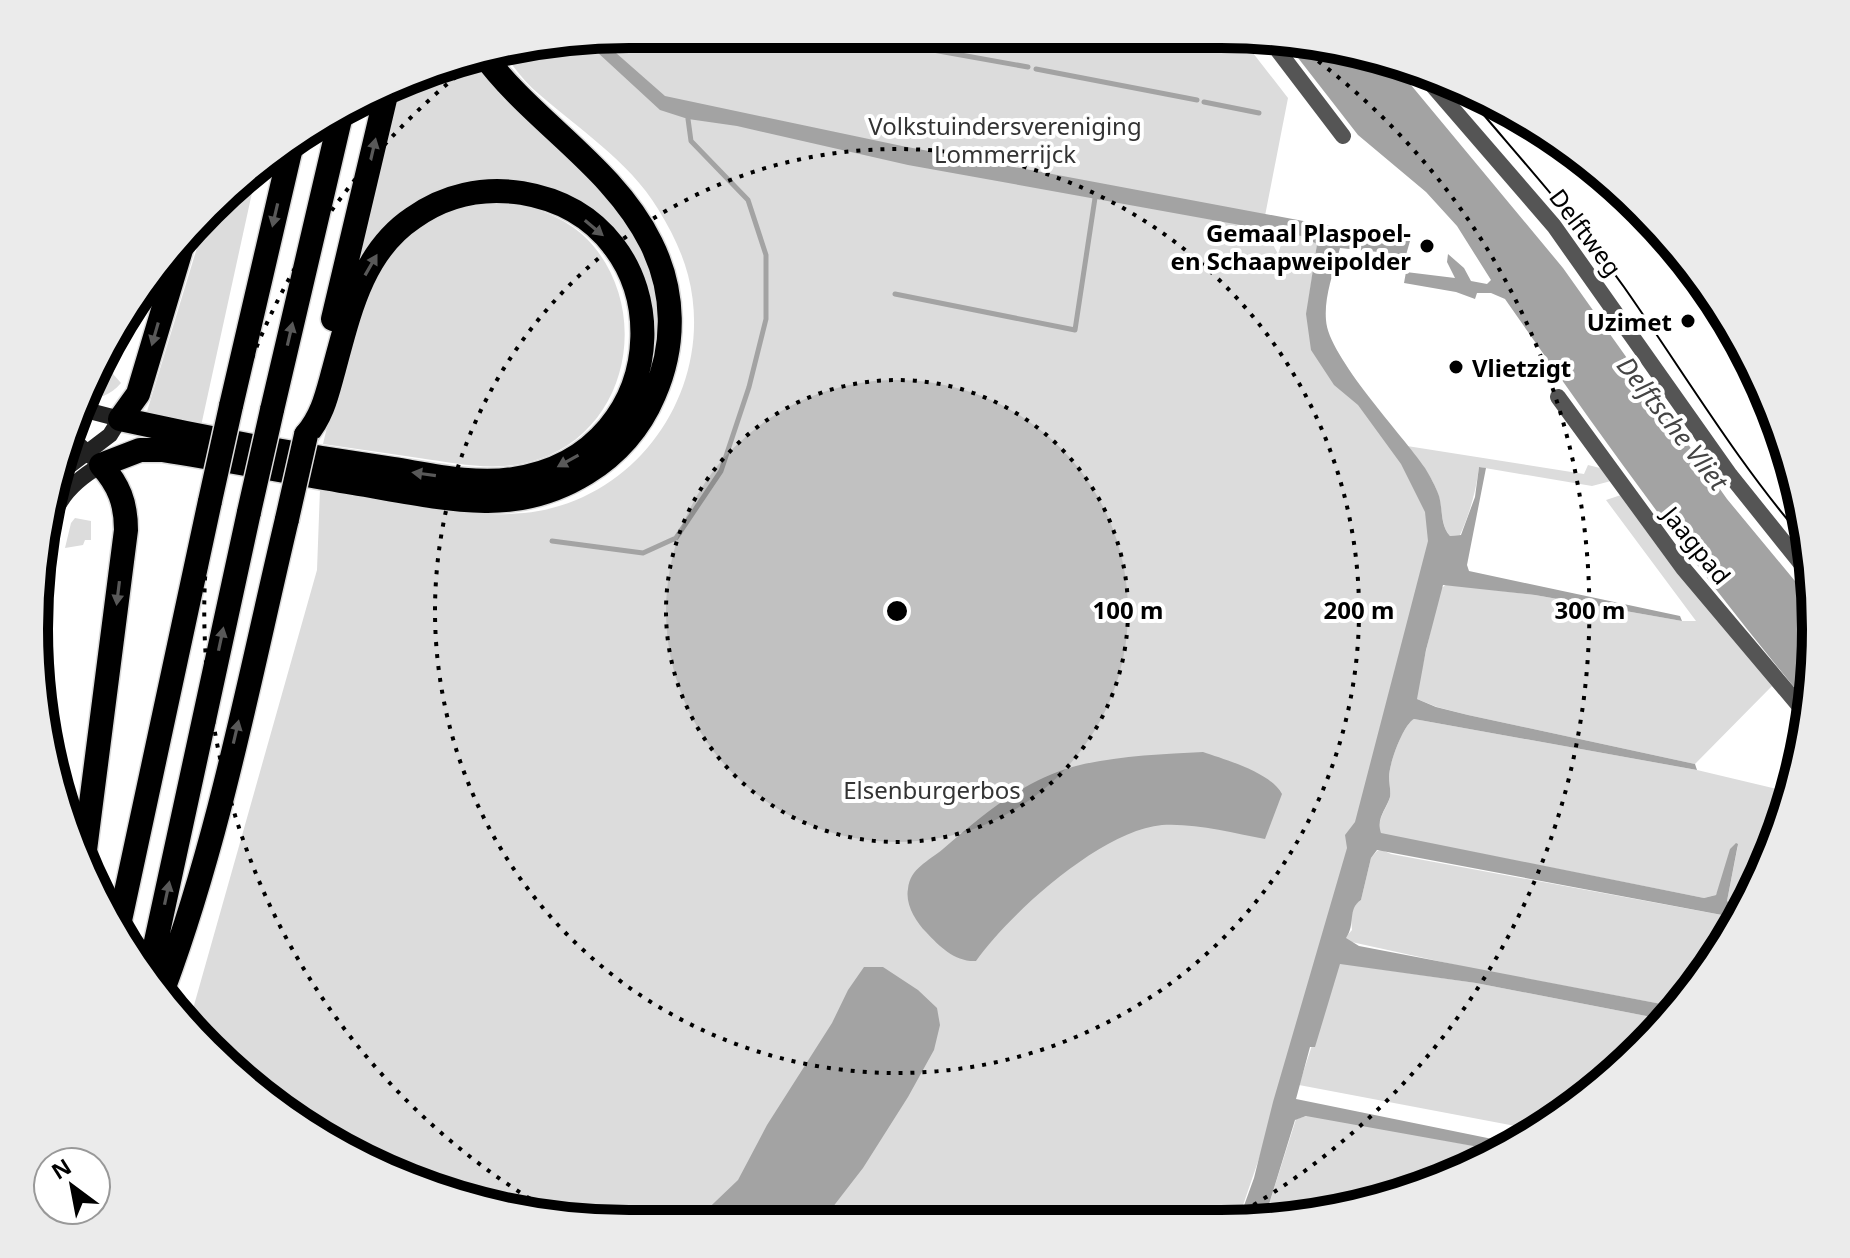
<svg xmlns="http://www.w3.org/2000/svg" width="1850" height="1258" viewBox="0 0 1850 1258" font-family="'Noto Sans',sans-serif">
	<rect width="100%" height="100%" fill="#fff"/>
	<path fill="#dcdcdc" d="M629,34L1246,44L1288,98L1263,226L1278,254L1285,233L1302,236L1317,244L1308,305L1405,458L1439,531L1373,826L1240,1214L629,1224L512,1212L401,1179L298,1123L208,1049L189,1023L317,570L320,489C387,500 457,519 524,513C639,502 717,386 688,275C682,252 671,230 658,209C629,160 574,126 532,88C521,77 511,63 501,51Z
		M469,57L504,100L600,183L643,235L666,333L647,385L652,362L654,327L644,282L569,198L548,189L526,183L468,184L353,280L396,90Z
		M1532,124L1587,167L1564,164Z
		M257,170L201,426L145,418L207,215Z
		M506,200C536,209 564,216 587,239C652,306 631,428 539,459C498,473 461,464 419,458C387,453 355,449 323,444L355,309L397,239L457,204Z
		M113,374L121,383C110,396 98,399 81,399L94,378L96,385L101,387Z
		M1407,446L1584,474L1588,465L1600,468L1611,481L1592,486L1479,467C1476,491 1470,513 1460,535L1450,536C1440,525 1443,508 1438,494C1432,476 1419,461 1407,446Z
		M1621,495L1772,686L1695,764L1468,715L1437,707L1417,699L1416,695L1440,589L1447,584L1535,595L1682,621H1696L1606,500Z
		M75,518L91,521V540H85L83,545L65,548L71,523Z
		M1414,719L1697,770L1790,792L1771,857L1744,906L1732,905L1727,901L1738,845L1716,895L1704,898L1381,834C1376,818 1386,811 1390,797C1391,791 1389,783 1389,777C1389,764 1403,725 1414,719Z
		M1382,850L1391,854L1738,918L1715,960L1677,1007L1474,969L1347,941L1345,938L1352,930C1351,918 1350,907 1361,900L1371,858L1377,851Z
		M1339,963L1476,983L1667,1020L1641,1050L1531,1129L1299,1085Z
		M1307,1116H1317L1501,1151L1485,1162L1337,1213L1266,1214L1296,1119Z"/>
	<path fill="#a3a3a3" d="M599,38L665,96L902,146L1410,241L1406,255L1340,248C1334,271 1324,296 1326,320C1328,357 1403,435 1425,468C1430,476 1436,487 1439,496C1443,510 1440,525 1450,536L1461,535L1475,497L1479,467L1486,468L1467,565L1469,571L1680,616L1682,621L1535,595L1443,585L1426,650L1417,699L1436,707L1468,715L1695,764L1697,770L1414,719C1403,725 1389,764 1389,777C1389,783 1391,791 1390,797C1386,810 1376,818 1381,833L1704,898L1716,895L1730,849L1736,843L1738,844L1727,901L1732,905L1744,906L1738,918L1377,850L1371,858L1361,900C1347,909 1356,924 1346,938L1359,946L1677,1007L1667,1020L1476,983L1340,964L1315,1047H1310L1296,1099L1512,1143L1501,1151L1306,1116L1295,1120L1266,1214H1241L1254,1178L1273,1102L1347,848L1345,835L1355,822L1428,541L1425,512L1401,464L1358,405L1334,385L1311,350L1306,314L1317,244L1301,236L908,165L737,126L688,119L660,110L584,40Z
		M1288,45H1337L1396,67L1563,268L1727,499L1814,604L1816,629L1809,705C1700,575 1602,438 1505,299L1491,293H1477L1475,299L1456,292L1404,283L1406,272L1455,278L1447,262L1448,254L1464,268L1471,281L1487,284L1491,280L1457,226L1426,192L1358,135Z
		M125,327L113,374L101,387L95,385L94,378Z
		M58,732L62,744L55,773L46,747L49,737Z
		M1203,752C1226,760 1270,772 1282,794L1265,839C1232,833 1196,823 1162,825C1102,830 1009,914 976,961C955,962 940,947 926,932C916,922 905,904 908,889C910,868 929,861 943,849C983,815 1023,780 1076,766C1115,756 1163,754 1203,752Z
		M864,967H883L918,990L937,1008L940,1025L934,1050L908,1097L863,1168L822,1221L693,1223L738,1180L767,1125L832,1023L848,990Z"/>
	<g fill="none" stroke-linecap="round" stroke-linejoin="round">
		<path stroke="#a3a3a3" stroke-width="5" d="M869,38L923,48
			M933,50L1028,67
			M1036,69L1197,100
			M1204,102L1259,113
			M895,294L1075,330L1095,198
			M552,541L643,553L676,538L721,471L749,387L766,319V255L748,200L691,141L688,119"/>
		<g stroke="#dbdbdb" stroke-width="27">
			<path id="highway" d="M186,233L138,394L120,419C210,439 302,456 393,469C431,475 474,485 513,479C682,455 686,220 522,193C483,187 445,195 413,218C362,252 349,314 334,369C327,394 323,415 306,435
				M333,319L386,95
				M231,406L293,139
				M272,410L341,115
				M84,858L126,530C126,503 119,485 101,465L140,450H162C226,460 289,472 353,483C396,490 441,500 485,501C558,502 626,461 654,395C676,345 675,291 651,243C613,166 531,121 482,53
				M119,925L210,501
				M150,969L249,512
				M164,987C220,836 250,675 287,519"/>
		</g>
		<path stroke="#555" stroke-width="16" d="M1273,44L1343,136
			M1427,79L1554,226L1730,475L1811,576
			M1558,397L1683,568L1807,715"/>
		<path stroke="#222" stroke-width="16" d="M60,473L110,435L120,419L78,408
			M39,566C53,516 53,493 101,465L70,437"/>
		<use href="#highway" stroke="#000" stroke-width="24"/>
		<path stroke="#000" stroke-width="2" d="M1466,94C1519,157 1576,220 1624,287C1685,374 1738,464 1808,544"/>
		<g stroke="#dbdbdb" stroke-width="27" stroke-linecap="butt">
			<path id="highway-bridge" d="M210,501L231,406
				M249,512L272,410
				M287,519L306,435"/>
		</g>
		<use href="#highway-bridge" stroke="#000" stroke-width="24"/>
	</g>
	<defs><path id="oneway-solid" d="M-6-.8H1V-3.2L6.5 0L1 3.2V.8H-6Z" transform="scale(2)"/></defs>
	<g fill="#595959">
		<use href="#oneway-solid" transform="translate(373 150) rotate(-77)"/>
		<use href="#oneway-solid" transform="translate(275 215) rotate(103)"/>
		<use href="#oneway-solid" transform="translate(594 228) rotate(40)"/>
		<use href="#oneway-solid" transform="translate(371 265) rotate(-60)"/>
		<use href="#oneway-solid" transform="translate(155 334) rotate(106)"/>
		<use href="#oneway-solid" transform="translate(290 334) rotate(-77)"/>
		<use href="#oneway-solid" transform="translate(568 461) rotate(151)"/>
		<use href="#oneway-solid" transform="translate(424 474) rotate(-172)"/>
		<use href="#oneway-solid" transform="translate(118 593) rotate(97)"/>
		<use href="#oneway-solid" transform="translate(221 639) rotate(-78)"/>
		<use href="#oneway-solid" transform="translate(236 732) rotate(-77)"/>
		<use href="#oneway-solid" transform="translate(167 893) rotate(-78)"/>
	</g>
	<circle cx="897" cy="611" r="231" fill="#000" fill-opacity=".12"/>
	<g fill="none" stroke="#000" stroke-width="4" stroke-dasharray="4 8">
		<circle cx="897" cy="611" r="231"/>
		<circle cx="897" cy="611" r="462"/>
		<path d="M561 1217A693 693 0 0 1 485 54M1299 47A693 693 0 0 1 1238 1214"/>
	</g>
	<g fill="#000" stroke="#fff" stroke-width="3">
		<circle cx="1427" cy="246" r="8"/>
		<circle cx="1688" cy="321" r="8"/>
		<circle cx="1456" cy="367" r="8"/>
	</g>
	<g text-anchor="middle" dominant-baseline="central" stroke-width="8" stroke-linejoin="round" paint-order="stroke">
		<g font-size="24" fill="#333" stroke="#fff">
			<text x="1005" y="125">Volkstuindersvereniging<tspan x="1005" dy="28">Lommerrijck</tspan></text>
			<text x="932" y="789">Elsenburgerbos</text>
		</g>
		<g font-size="24" font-weight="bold" fill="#000" stroke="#fff" text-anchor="end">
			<text x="1411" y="232">Gemaal Plaspoel-<tspan x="1411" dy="28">en Schaapweipolder</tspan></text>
			<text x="1672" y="321">Uzimet</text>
			<text x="1472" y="367" text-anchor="start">Vlietzigt</text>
		</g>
		<g font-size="24" fill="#000" stroke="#fff">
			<text transform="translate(1586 232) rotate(53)">Delftweg</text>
			<text transform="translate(1697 545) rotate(51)">Jaagpad</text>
		</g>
		<g font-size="26" font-style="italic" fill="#444" stroke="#fff">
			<text transform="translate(1673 423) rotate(52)">Delftsche Vliet</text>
		</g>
	</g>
	<path d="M0 0H1850V1258H0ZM629 48H1221A581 581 0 0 1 1802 629V629A581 581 0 0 1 1221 1210H629A581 581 0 0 1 48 629V629A581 581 0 0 1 629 48Z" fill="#ebebeb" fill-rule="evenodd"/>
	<path fill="none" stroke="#000" stroke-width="10" d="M629 48H1221A581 581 0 0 1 1802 629V629A581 581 0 0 1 1221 1210H629A581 581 0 0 1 48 629V629A581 581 0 0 1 629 48Z"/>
	<circle cx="897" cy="611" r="12" fill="#000" stroke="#fff" stroke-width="4"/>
	<g font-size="24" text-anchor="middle" font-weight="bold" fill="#000" stroke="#fff" stroke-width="8" stroke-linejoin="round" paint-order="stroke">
		<text x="1128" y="619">100 m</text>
		<text x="1359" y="619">200 m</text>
		<text x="1590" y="619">300 m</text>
	</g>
	<g transform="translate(72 1186) rotate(328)"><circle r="38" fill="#ffffff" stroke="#999999" stroke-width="2"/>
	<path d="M0-6L14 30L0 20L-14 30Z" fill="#000000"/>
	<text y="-12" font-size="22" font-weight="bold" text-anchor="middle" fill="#000000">N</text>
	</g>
</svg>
